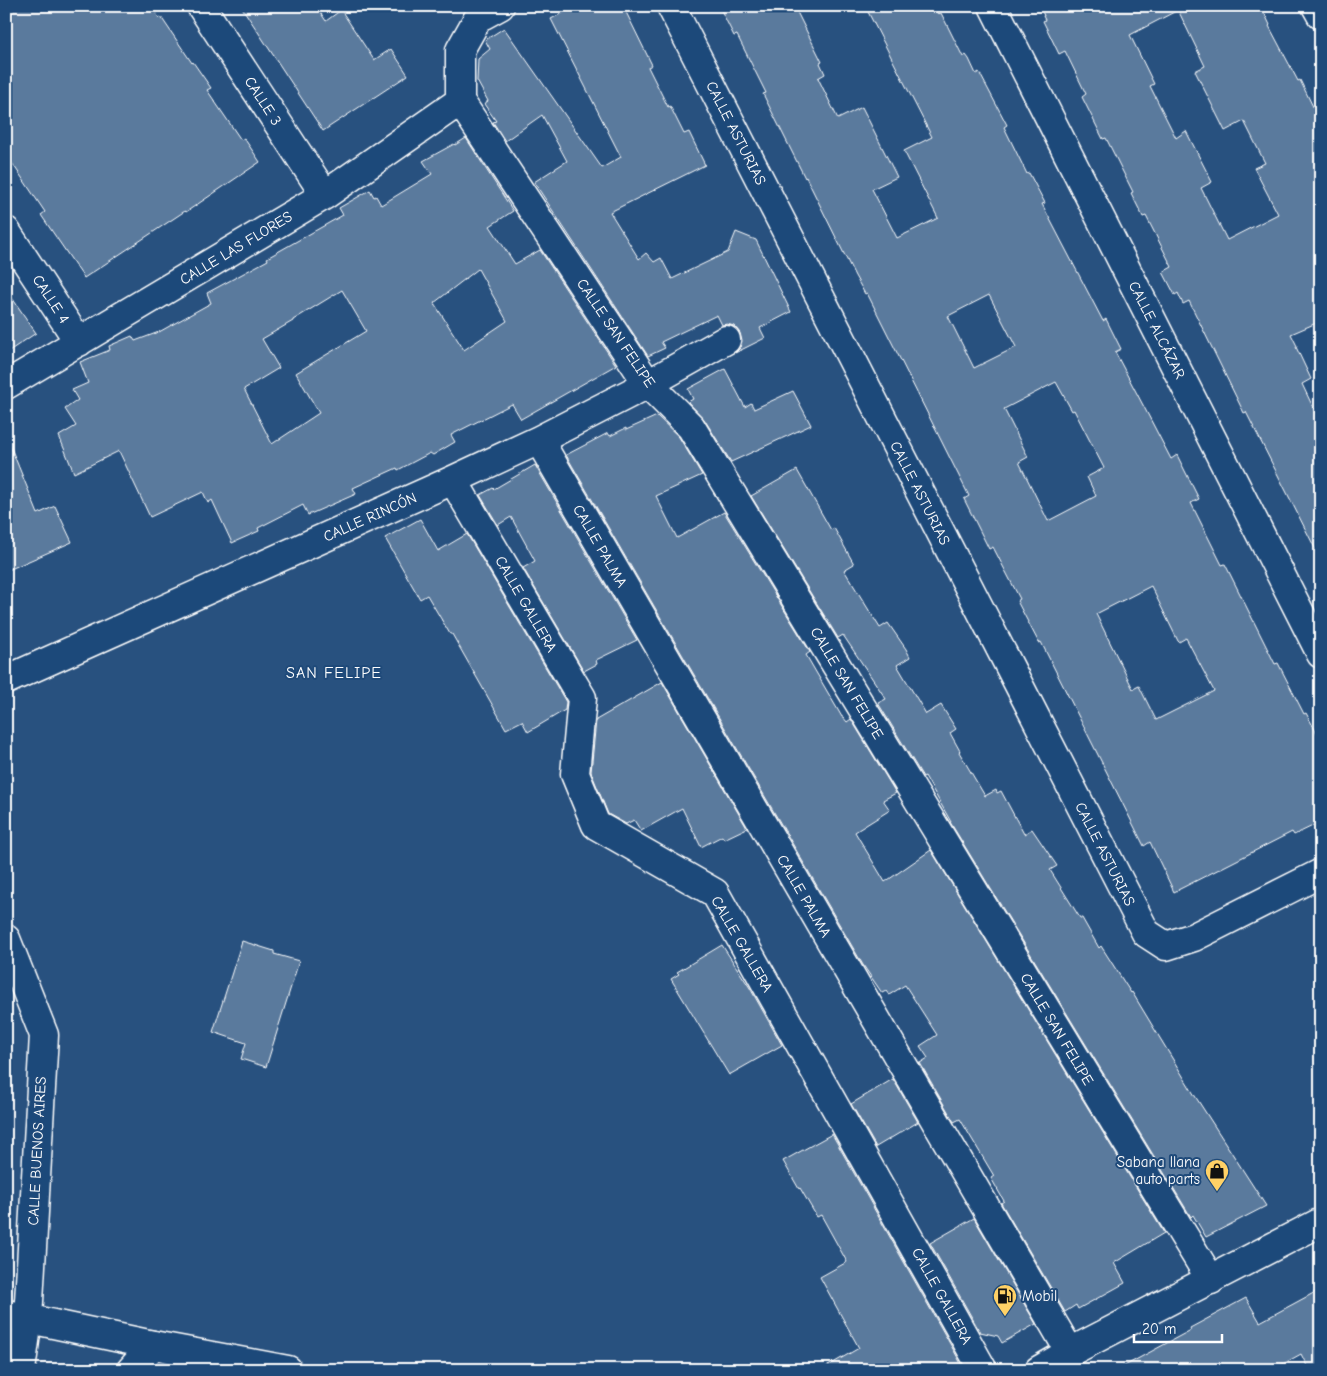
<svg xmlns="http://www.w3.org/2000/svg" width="1327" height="1376" viewBox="0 0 1327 1376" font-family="'Comic Neue',sans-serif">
	<rect width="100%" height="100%" fill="#28517f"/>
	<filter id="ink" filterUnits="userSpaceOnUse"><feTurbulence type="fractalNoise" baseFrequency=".02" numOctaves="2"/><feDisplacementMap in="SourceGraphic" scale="10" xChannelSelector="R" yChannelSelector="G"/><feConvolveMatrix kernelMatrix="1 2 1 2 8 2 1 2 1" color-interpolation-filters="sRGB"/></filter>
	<g filter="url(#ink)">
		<path fill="#5a7a9d" stroke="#fff" fill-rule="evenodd" d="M6,6H151L159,18L161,17L192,63L193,62L211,88L207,90L241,140L244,138L260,162L186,212L185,211L84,278L41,215L45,212L6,154Z
			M241,6H316L326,21L341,10L374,60L391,49L408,75L323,131Z
			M576,6H623L652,65L648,67L668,107L670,106L684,134L689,132L705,165L610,212L639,259L646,253L654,262L661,258L672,279L728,252L736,232L756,240L791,312L760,328L765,338L735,353L740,348L742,341L740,333L734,326L727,324L722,325L717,315L661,342L665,348L648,356L534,182L567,161L542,115L505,141L493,122L496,121L484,104L488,101L477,81L478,59L490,49L485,40L504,28L602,168L621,157L551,19Z
			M719,6H794L822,62L820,63L825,74L818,78L838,119L862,107L897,177L872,189L897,238L938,218L904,151L932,137L865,6H933L938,14L941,13L963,57L966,55L969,59L976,74L979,72L1007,125L1004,127L1027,174L1029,173L1045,203L1042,204L1103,321L1106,319L1121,349L1115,352L1144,407L1171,459L1177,455L1199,499L1191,503L1222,565L1225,564L1275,664L1278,663L1304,714L1306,713L1321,741V822L1294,835L1292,832L1174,892L1150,842L1144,846L1041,642L1039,643L1017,601L1020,599L993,547L989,549L964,499L969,496L867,293L865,294L855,276L806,177L805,178L763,94L766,93L737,35L734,36ZM989,295L1016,347L974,368L948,316ZM1056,382L1072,411L1074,410L1104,468L1087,477L1096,496L1048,521L1019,462L1028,457L1004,409ZM1151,586L1178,641L1179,642L1186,638L1214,691L1156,720L1139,686L1133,689L1096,614Z
			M1040,6H1261L1270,25L1269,26L1298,81L1300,80L1321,123V321L1291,334L1297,346L1296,347L1311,379L1302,384L1321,424V560L1246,412L1244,413L1189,301L1183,304L1178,293L1175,295L1163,272L1172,267L1146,216L1143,217L1131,193L1133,192L1106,138L1103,139L1082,97L1086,94L1065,51L1059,54L1043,21L1045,20L1043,16H1044ZM1178,10L1205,66L1195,71L1225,131L1244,121L1265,163L1254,168L1278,214L1227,240L1201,188L1212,182L1186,131L1176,138L1150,86L1154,84L1130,35Z
			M466,138L513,211L490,226L515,264L540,250L616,365L521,419L512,404L451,435L455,442L433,455L430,453L398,470L397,468L353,488L356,494L308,515L303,505L258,528L259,531L232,543L212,500L208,503L203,492L150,517L119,451L74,473L59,436L76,426L65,409L78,400L72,390L88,383L80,362L110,350L109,346L132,336L135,341L159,332L211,303L207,293L268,260L267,258L343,215L339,208L370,190L374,197L376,196L381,205L432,174L423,161L454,144L455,145ZM478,269L507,321L464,350L434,303ZM342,290L366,331L296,373L319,413L272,444L244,389L279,368L262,339L293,321V320Z
			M6,289L36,333L6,353Z
			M725,369L745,407L751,403L754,409L793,391L811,425L731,462L704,419L688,402L693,399L688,389Z
			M657,416L679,437L702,475L656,496L677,538L724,512L810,652L806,655L842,717H843L847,722L851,719L896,793L883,800L890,810L855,832L885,882L931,850L1164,1233L1114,1263L1125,1283L1078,1309L1076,1305L1065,1312L1001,1203L1004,1201L991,1178L994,1176L960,1119L954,1122L920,1063L928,1058L920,1046L937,1035L905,985L889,995L886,991L882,993L863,965L566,455L608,433L610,436L626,428V430Z
			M6,438H7L38,514L55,506L72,542L6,571Z
			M535,465L637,640L596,660L597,664L584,671L523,568L535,561L511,517L498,525L480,495L493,488L494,489Z
			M797,470L831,530L834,528L854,564L844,570L880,628L888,623L906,649L910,657L897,665L926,714L941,705L956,729L950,733L960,751L959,752L985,796L996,790L997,793L1001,791L1024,834L1032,829L1057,866L1050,870L1080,918H1082L1099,948L1101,946L1131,993L1132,992L1195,1096L1266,1206L1206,1237L1193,1215L1191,1217L950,822H951L925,776L923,777L878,703L886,699L843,635L838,638L751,496Z
			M420,519L438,551L467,534L566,702L565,710L528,732L522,721L506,729L452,634H450L427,595L420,599L385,538Z
			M662,682L747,828L724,839L722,836L701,847L682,808L641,831L634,820L626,824L608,814L591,772L596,720Z
			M242,941L274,951V954L299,961L266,1067L241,1059L246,1043L213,1032Z
			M722,945L750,988L782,1045L729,1075L671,979L679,974L677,972Z
			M893,1079L918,1122L876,1147L851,1104Z
			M832,1134L958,1358L964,1370H821L859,1348L820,1277L847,1262L821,1215L817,1217L800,1188L799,1189L783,1161Z
			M974,1218L1036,1324L1002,1343L998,1336L980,1332L930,1243Z
			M1321,1289V1370H1309L1301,1354L1272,1370H1117L1191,1330L1190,1328L1246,1298L1260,1322Z"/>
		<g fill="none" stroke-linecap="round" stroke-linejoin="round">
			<g stroke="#fff" stroke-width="31">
				<path id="minor" d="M201,6L325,195
					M671,6L1146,933L1166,946L1194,937L1321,873
					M993,6L1321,654
					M1316,6L1321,15
					M460,101L648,384L691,427L1211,1280
					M460,101V50L478,18L500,6
					M6,231L79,342
					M6,385L325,195L460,101
					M539,440L1070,1352
					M453,480L582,698L575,774L596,825L715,893L983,1370
					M6,680L453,480L539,440L648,384L726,340
					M6,939L44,1035L28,1319L21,1370
					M131,1370L153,1345"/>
			</g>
			<g stroke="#fff" stroke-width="31">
				<path id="tertiary" d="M6,1314L153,1345L288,1370
					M1039,1370L1070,1352L1321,1222"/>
			</g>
			<use href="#minor" stroke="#1f4a7a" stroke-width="28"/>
			<use href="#tertiary" stroke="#1f4a7a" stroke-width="28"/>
		</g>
	</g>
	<defs>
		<g id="shop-pin" transform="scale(1.25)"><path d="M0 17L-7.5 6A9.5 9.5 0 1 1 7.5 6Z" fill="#ffd166" stroke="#1f4a7a"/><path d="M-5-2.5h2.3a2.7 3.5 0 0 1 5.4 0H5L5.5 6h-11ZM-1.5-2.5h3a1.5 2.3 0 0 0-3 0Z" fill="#111"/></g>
		<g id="fuel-pin" transform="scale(1.25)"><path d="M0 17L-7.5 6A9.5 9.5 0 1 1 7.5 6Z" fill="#ffd166" stroke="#1f4a7a"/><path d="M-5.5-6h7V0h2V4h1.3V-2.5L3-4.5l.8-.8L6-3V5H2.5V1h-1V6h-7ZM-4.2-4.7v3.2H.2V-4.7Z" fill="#111"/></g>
	</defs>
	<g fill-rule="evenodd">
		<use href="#shop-pin" x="1217" y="1171"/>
		<use href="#fuel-pin" x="1005" y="1296"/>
	</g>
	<g text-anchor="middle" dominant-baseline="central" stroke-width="4" stroke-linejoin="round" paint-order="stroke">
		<g font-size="15" fill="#fff" stroke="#1f4a7a">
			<text transform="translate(263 101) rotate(57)">CALLE 3</text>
			<text transform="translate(736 133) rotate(63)">CALLE ASTURIAS</text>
			<text transform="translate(236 248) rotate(-31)">CALLE LAS FLORES</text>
			<text transform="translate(51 299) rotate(57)">CALLE 4</text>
			<text transform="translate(1157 330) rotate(63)">CALLE ALCÁZAR</text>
			<text transform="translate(616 333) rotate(56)">CALLE SAN FELIPE</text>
			<text transform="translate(920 493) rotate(63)">CALLE ASTURIAS</text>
			<text transform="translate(370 517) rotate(-24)">CALLE RINCÓN</text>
			<text transform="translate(600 546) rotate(60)">CALLE PALMA</text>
			<text transform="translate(526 604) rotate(60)">CALLE GALLERA</text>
			<text transform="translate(847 683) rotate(59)">CALLE SAN FELIPE</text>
			<text transform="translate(1105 854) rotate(63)">CALLE ASTURIAS</text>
			<text transform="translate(804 896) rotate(60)">CALLE PALMA</text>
			<text transform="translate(742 944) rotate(60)">CALLE GALLERA</text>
			<text transform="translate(1057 1029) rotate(59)">CALLE SAN FELIPE</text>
			<text transform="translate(37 1151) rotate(-87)">CALLE BUENOS AIRES</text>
			<text transform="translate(942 1296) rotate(61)">CALLE GALLERA</text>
		</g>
		<g font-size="15" fill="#fff" stroke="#1f4a7a" text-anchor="end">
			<text x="1200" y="1162">Sabana llana<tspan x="1200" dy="17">auto parts</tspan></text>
			<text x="1022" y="1296" text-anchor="start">Mobil</text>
		</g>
		<g font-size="16" letter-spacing="1" fill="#fff" stroke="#1f4a7a">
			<text x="334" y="673">SAN FELIPE</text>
		</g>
	</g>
	<rect width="1327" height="1376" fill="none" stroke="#1f4a7a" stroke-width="25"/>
	<rect x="12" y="12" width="1302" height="1351" fill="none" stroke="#fff" stroke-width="2" filter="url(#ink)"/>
	<path d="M1134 1334v8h88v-8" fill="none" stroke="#ffffff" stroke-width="2.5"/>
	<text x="1142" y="1334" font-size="15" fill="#ffffff" stroke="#1f4a7a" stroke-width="4" paint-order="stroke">20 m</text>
</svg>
